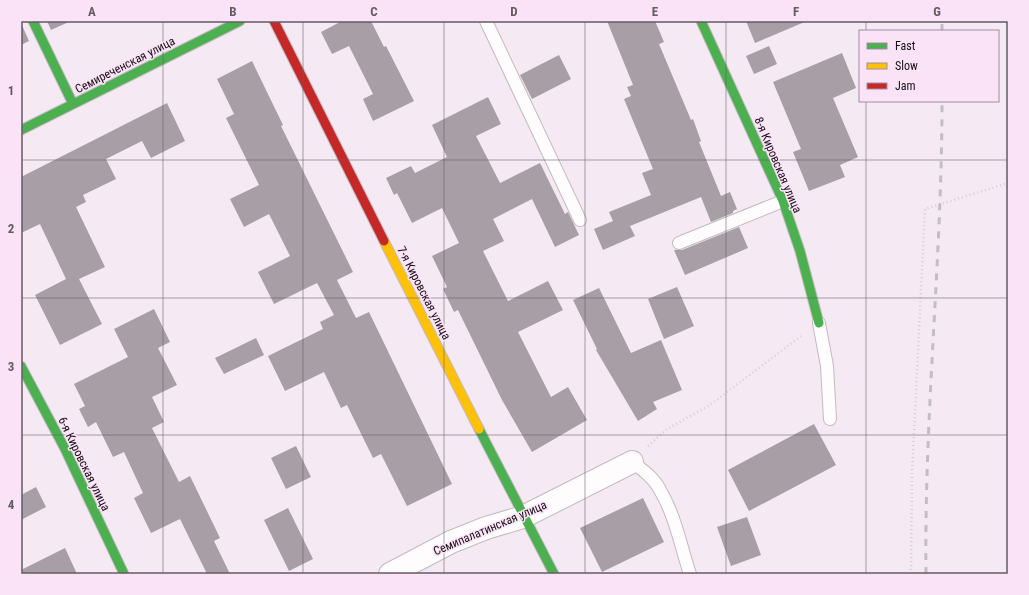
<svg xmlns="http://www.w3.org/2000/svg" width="1029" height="595" viewBox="0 0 1029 595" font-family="'Roboto Condensed',sans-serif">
	<rect width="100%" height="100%" fill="#f5e9f4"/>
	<path fill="#a79ea6" d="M47,21H71L51,30Z
		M342,21H371L384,47L386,46L414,101L373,121L363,99L373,94L349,46L332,54L321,32Z
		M607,21H655L664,42L659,44L691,120L693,119L701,141L699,142L721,196L730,192L737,209L733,211V213L711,222L701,197L630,226L635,236L603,250L594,229L613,221L609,212L651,195L642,173L653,169L624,99L631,96L627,87L633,85Z
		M746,21H807L755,43Z
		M21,23L29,41L21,45Z
		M769,46L777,64L754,74L746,56Z
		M842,53L856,88L833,98L858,157L840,165L845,177L809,191L793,152L801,149L773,82Z
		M559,55L571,79L532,99L520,75Z
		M252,61L283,125L281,126L353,272L337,280L356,318L369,312L452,484L407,506L381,454L373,458L347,405L341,408L324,372L285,391L268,356L323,329L320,322L334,315L317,283L274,304L258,272L290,256L269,214L244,227L230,199L259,185L226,118L234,114L217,79Z
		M488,97L501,124L476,136L500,183L540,163L565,214L568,212L579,235L555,247L532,199L493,219L504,241L483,251L508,301L548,281L563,310L518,332L551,397L568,387L587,420L532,452L502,400L458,310L454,312L443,289L447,287L432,256L459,243L442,208L412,223L397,193L394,195L386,178L411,166L415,173L447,157L432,125Z
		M167,103L185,141L151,158L142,141L106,159L116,179L83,195L86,202L76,207L105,267L79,279L102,324L60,345L35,295L66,279L40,224L21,233V177Z
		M739,227L748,248L685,275L674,250H682Z
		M677,287L694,326L664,339L648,299Z
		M599,288L631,353L661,340L682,390L653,402L657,409L638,421L596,350L597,349L573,300Z
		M154,309L170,342L158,348L177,385L152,397L164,422L152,428L179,482L190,476L220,538L214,541L230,574H207L180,519L151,533L134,498L143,493L124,452L113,457L96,422L88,427L79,409L85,406L74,384L128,357L114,329Z
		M256,338L264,355L224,374L215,358Z
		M814,424L836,465L749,511L728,470Z
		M296,446L311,477L286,489L271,458Z
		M36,487L46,507L21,520V495Z
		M643,498L664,542L602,572L580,528Z
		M288,508L313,559L289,571L264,520Z
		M747,517L761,555L731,566L717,527Z
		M65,548L77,574H21V570Z"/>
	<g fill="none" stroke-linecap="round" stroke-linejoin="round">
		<g stroke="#c4bac2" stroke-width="14">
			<path id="lane" d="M486,21L580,220
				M679,243L783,201
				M819,323L827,366L830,419
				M632,462C643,470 654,478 660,490C675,515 681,547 690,574"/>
		</g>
		<g stroke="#c4bac2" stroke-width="24">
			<path id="street" d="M390,574L451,542L486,528L523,517L632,462"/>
		</g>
		<g stroke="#c4bac2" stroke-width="11">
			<path id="fast" d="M33,21L73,104
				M701,21L783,201L800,251L819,323
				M21,130L240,21
				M21,366L65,449L124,574
				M479,429L554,574"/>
		</g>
		<g stroke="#c4bac2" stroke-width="11">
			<path id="slow" d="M384,241L479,429"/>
		</g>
		<g stroke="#c4bac2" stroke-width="11">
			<path id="jam" d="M274,21L384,241"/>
		</g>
		<path stroke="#d2cfd2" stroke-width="2.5" stroke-dasharray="1 3" stroke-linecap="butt" d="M648,446L667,429L710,405L801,336
			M911,574L912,473L925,209L1008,183"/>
		<use href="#lane" stroke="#fefcfd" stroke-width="12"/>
		<use href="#street" stroke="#fefcfd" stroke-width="22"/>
		<use href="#fast" stroke="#4caf50" stroke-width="9"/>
		<use href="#slow" stroke="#ffc107" stroke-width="9"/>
		<use href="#jam" stroke="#c62828" stroke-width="9"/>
		<path stroke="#c2bec1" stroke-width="3" stroke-dasharray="7 7" stroke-linecap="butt" d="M942,31V21
			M926,574C924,416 942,259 942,101"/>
	</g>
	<path fill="none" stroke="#645b62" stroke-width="1" stroke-opacity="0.55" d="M163,21V574M303,21V574M444,21V574M585,21V574M726,21V574M866,21V31M866,101V574M21,160H1008M21,298H1008M21,435H1008"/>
	<g text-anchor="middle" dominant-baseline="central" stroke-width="3" stroke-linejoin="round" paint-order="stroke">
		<g font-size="12" fill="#160e14" stroke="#fbe3f7">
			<text transform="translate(125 65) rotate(-27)">Семиреченская улица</text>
			<text transform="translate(778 165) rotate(67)">8-я Кировская улица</text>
			<text transform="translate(424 293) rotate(63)">7-я Кировская улица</text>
			<text transform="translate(84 464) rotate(64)">6-я Кировская улица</text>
			<text transform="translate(490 528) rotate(-23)">Семипалатинская улица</text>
		</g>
	</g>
	<rect width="1029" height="595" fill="none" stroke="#fbe3f7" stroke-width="44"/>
	<rect x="859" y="30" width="140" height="72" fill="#fbe3f7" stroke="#9f8e9c"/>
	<rect x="867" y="43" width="20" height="6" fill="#4caf50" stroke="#9f8e9c"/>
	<text x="895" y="50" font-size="12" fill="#160e14">Fast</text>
	<rect x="867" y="63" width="20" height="6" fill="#ffc107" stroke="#9f8e9c"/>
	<text x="895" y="70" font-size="12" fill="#160e14">Slow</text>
	<rect x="867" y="83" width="20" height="6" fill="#c62828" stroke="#9f8e9c"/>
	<text x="895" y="90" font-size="12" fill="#160e14">Jam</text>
	<rect x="22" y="22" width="985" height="551" fill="none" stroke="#645b62" stroke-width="1.5"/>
	<g font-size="13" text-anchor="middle" font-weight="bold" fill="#645b62">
		<text x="92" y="16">A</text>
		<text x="233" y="16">B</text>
		<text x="374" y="16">C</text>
		<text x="514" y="16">D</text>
		<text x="655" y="16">E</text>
		<text x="796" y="16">F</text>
		<text x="937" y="16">G</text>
		<text x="11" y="95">1</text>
		<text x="11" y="233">2</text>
		<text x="11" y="371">3</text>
		<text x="11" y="509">4</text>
	</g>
</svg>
